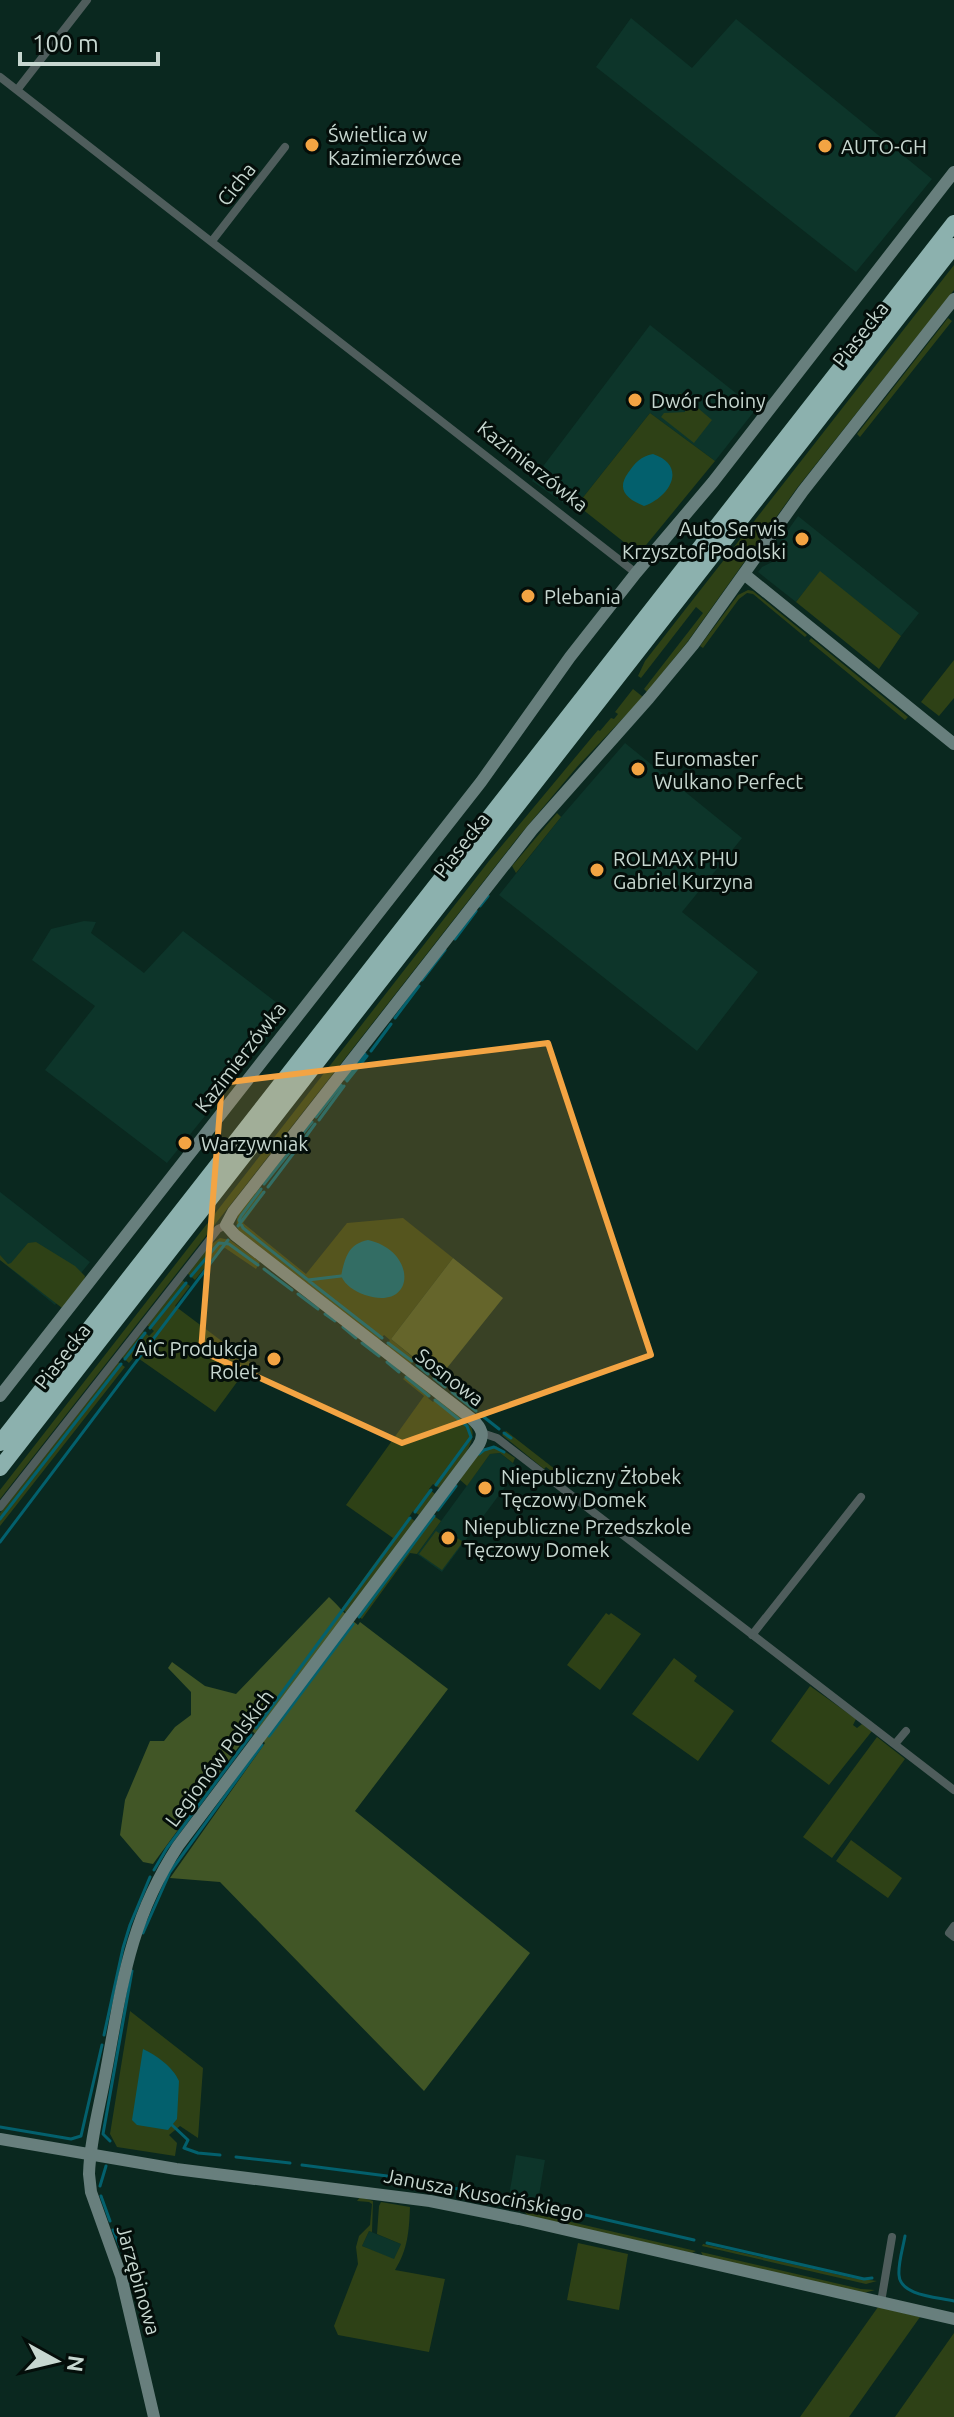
<svg xmlns="http://www.w3.org/2000/svg" width="954" height="2417" viewBox="0 0 954 2417" font-family="Ubuntu,sans-serif">
	<rect width="100%" height="100%" fill="#0a281f"/>
	<path fill="#0d352a" d="M631,18L692,68L736,19L932,179L856,272L596,67Z
		M650,325L756,409L715,461L650,413L577,505L569,507L532,481Z
		M798,516L919,613L901,636L820,572L796,602L758,572L762,567L774,561L786,544L781,540Z
		M625,743L742,838L682,912L758,972L697,1051L499,895L561,817Z
		M84,921L96,922L91,933L144,973L183,931L289,1012L167,1163L45,1070L95,1006L32,960L51,929Z
		M0,1192L90,1262L55,1305L0,1260Z
		M500,1453L519,1468L442,1572L417,1554L490,1454Z
		M516,2155L545,2160L538,2201L509,2196Z
		M369,2231L401,2244L394,2260L362,2246Z"/>
	<path fill="#2e4116" d="M954,265V290L797,488L688,641L647,692L644,689L703,613L696,607L641,678L638,676L645,661Z
		M948,318L952,321L860,437L857,434Z
		M680,393L712,420L694,443L661,417L664,413L685,412L684,399H676Z
		M650,413L715,461L642,550H634L577,505Z
		M820,571L901,636L879,669L796,602Z
		M748,590L753,591L807,635L805,637L753,594L747,593L739,599L703,648L700,646L738,595Z
		M811,638L908,717L905,720L809,641Z
		M954,660V698L939,716L921,702Z
		M633,689L643,697L577,767L519,836L0,1499V1490L489,861L598,730L600,731L611,718L614,719L618,714L615,712Z
		M557,813L561,817L516,873L512,866Z
		M258,1187L265,1193L243,1223L306,1274L347,1223L403,1218L453,1258L391,1339L415,1359L410,1365L386,1346L390,1340L384,1335L379,1341L239,1231C230,1215 249,1200 258,1187Z
		M220,1238L230,1240L260,1262L256,1269L225,1248L219,1250L195,1280L187,1273L209,1246Z
		M36,1242L75,1266L85,1276L84,1282L62,1308L0,1260V1255L8,1264L11,1263L28,1243Z
		M182,1280L190,1286L175,1306L251,1363L215,1412L135,1356L129,1363L122,1357L143,1331L149,1336L154,1331L147,1325Z
		M118,1362L125,1367L0,1526V1513Z
		M407,1375L430,1394L428,1398L433,1402L436,1398C447,1406 464,1416 471,1427C480,1443 449,1475 439,1488L433,1484L429,1489L435,1494L419,1515L413,1511L409,1517L415,1521L346,1613L342,1608L393,1538L346,1505L424,1396L403,1379Z
		M506,1431L565,1477L564,1481L546,1467L544,1469L502,1435Z
		M496,1446L515,1458L513,1463L500,1453L490,1454L467,1486L459,1479L482,1449Z
		M431,1516H434L441,1521L417,1554L410,1553L362,1619L357,1615Z
		M436,1531L445,1537L449,1532L463,1542L442,1570L419,1554Z
		M606,1613L609,1615L611,1613L641,1634L600,1690L567,1665Z
		M674,1658L697,1676L694,1681L734,1711L698,1761L632,1714Z
		M810,1686L856,1719L853,1725L857,1728L862,1724L872,1731L829,1785L771,1741Z
		M877,1737L905,1759L832,1858L803,1837Z
		M851,1840L902,1878L888,1898L836,1861Z
		M130,2011L203,2068L198,2138L180,2126L169,2135L177,2143L175,2156L117,2147L110,2134Z
		M360,2197L373,2201L372,2232L369,2231L362,2246L394,2259L401,2244L377,2234L379,2206L381,2202L410,2207C409,2231 408,2249 395,2270L445,2279L429,2352L338,2335L334,2326L358,2264L356,2247L359,2236L370,2225L372,2204L369,2202L357,2201Z
		M524,2211L696,2251L692,2253L528,2216Z
		M578,2243L628,2254L619,2310L567,2300Z
		M703,2244L853,2278L877,2281L866,2284L702,2246Z
		M701,2252L861,2289L875,2290L864,2293L703,2256Z
		M878,2307L920,2317L849,2417H800Z
		M954,2333V2417H895Z"/>
	<path fill="#415626" d="M453,1258L503,1298L439,1378L391,1339Z
		M329,1597C339,1606 347,1617 358,1625L360,1622L448,1689L355,1811L530,1953L424,2091L220,1882L170,1878L265,1743L251,1730L153,1864L143,1862L120,1835L125,1800L150,1741H164L175,1727L191,1715V1692L168,1668L172,1662L205,1686L236,1694Z"/>
	<path fill="#03606d" d="M653,454C688,466 670,497 644,506C627,499 616,490 628,473C635,463 641,456 653,454Z
		M368,1240C418,1251 416,1312 365,1295C354,1291 346,1286 341,1276C345,1258 348,1244 368,1240Z
		M143,2049C156,2055 173,2067 179,2081L177,2119L168,2130L137,2125L132,2120Z"/>
	<g fill="none" stroke-linecap="round" stroke-linejoin="round">
		<path stroke="#03606d" stroke-width="3" d="M480,906L488,896
			M455,939L476,911
			M422,980L445,950
			M395,1018L419,986
			M371,1051L391,1024
			M345,1079L365,1054
			M347,1081L367,1056
			M316,1117L341,1085
			M319,1120L344,1086
			M296,1142L312,1122
			M299,1146L315,1124
			M264,1184L292,1149
			M268,1187L296,1150
			M261,1189L241,1216L239,1220L243,1228L308,1280L341,1276
			M238,1226L264,1192
			M264,1269L292,1290
			M191,1276L219,1243L229,1244L258,1265
			M309,1281L382,1338
			M298,1294L318,1309
			M325,1314L335,1321
			M343,1327L356,1338
			M150,1328L186,1283
			M362,1343L379,1356
			M388,1343L412,1361
			M125,1359L145,1333
			M387,1362L399,1372
			M417,1365L428,1374
			M406,1377L429,1396
			M434,1378L445,1387
			M452,1392L476,1411
			M435,1400L467,1426L471,1437L436,1485
			M480,1414L499,1429
			M504,1433L511,1438
			M479,1454L484,1450L494,1447L504,1452
			M438,1510L456,1486
			M415,1512L431,1490
			M0,1519L121,1364
			M0,1542L228,1240
			M359,1617L434,1516
			M256,1728L410,1518
			M269,1736L353,1624
			M154,1870L167,1848L251,1735
			M143,1933L170,1872L262,1745
			M104,2035L123,1948L130,1925L150,1877
			M172,2125L188,2140L184,2148L198,2153L220,2155
			M0,2127L71,2139L81,2136L102,2045
			M110,2141L103,2134L132,1971
			M236,2157L290,2163
			M302,2165L387,2176
			M398,2178L508,2198
			M100,2186L106,2166
			M101,2196L110,2221
			M542,2205L694,2240
			M113,2230L124,2256
			M905,2236C903,2248 898,2263 899,2275C900,2296 938,2297 954,2301
			M707,2243L864,2279L872,2278
			M127,2267L131,2283"/>
		<path stroke="#4f5d5c" stroke-width="8" d="M0,77L636,573
			M17,90L87,0
			M212,241L285,147
			M482,1433L497,1438L954,1790
			M0,1507L218,1229L226,1225
			M752,1635L861,1497
			M895,1744L906,1731
			M954,1926L949,1933L954,1937
			M881,2302L892,2237"/>
		<path stroke="#687f7d" stroke-width="12" d="M744,574L954,744
			M0,1396L481,782L570,657L636,573L713,482L954,172
			M0,2139L176,2169L430,2201L519,2219L954,2319
			M154,2417L121,2276L91,2192L89,2174C90,2140 100,2105 106,2071C122,1986 129,1921 178,1846L478,1446C485,1435 482,1428 472,1419L235,1235L226,1225L233,1212L532,830L649,698L693,645L803,491L954,299"/>
		<path stroke="#8cb1ae" stroke-width="16" d="M0,1443L954,223
			M0,1468L954,246"/>
	</g>
	<path fill="#f3a443" fill-opacity="0.2" stroke="#f3a443" stroke-width="6" stroke-linejoin="round" d="M548,1043L651,1355L402,1443L201,1351L222,1083Z"/>
	<g fill="#f3a443" stroke="#040e0a" stroke-width="3">
		<circle cx="312" cy="145" r="8"/>
		<circle cx="825" cy="146" r="8"/>
		<circle cx="635" cy="400" r="8"/>
		<circle cx="802" cy="539" r="8"/>
		<circle cx="528" cy="596" r="8"/>
		<circle cx="638" cy="769" r="8"/>
		<circle cx="597" cy="870" r="8"/>
		<circle cx="185" cy="1143" r="8"/>
		<circle cx="274" cy="1359" r="8"/>
		<circle cx="485" cy="1488" r="8"/>
		<circle cx="448" cy="1538" r="8"/>
	</g>
	<g text-anchor="middle" dominant-baseline="central" stroke-width="6" stroke-linejoin="round" paint-order="stroke">
		<g font-size="20" fill="#c7d7d0" stroke="#040e0a" text-anchor="start">
			<text x="328" y="134">Świetlica w<tspan x="328" dy="23">Kazimierzówce</tspan></text>
			<text x="841" y="146">AUTO-GH</text>
			<text x="651" y="400">Dwór Choiny</text>
			<text x="786" y="528" text-anchor="end">Auto Serwis<tspan x="786" dy="23">Krzysztof Podolski</tspan></text>
			<text x="544" y="596">Plebania</text>
			<text x="654" y="758">Euromaster<tspan x="654" dy="23">Wulkano Perfect</tspan></text>
			<text x="613" y="858">ROLMAX PHU<tspan x="613" dy="23">Gabriel Kurzyna</tspan></text>
			<text x="201" y="1143">Warzywniak</text>
			<text x="258" y="1348" text-anchor="end">AiC Produkcja<tspan x="258" dy="23">Rolet</tspan></text>
			<text x="501" y="1476">Niepubliczny Żłobek<tspan x="501" dy="23">Tęczowy Domek</tspan></text>
			<text x="464" y="1526">Niepubliczne Przedszkole<tspan x="464" dy="23">Tęczowy Domek</tspan></text>
		</g>
		<g font-size="20" fill="#c7d7d0" stroke="#040e0a">
			<text transform="translate(236 184) rotate(-52)">Cicha</text>
			<text transform="translate(860 334) rotate(-52)">Piasecka</text>
			<text transform="translate(533 466) rotate(38)">Kazimierzówka</text>
			<text transform="translate(461 845) rotate(-52)">Piasecka</text>
			<text transform="translate(240 1057) rotate(-52)">Kazimierzówka</text>
			<text transform="translate(62 1356) rotate(-52)">Piasecka</text>
			<text transform="translate(450 1377) rotate(38)">Sosnowa</text>
			<text transform="translate(219 1758) rotate(-53)">Legionów Polskich</text>
			<text transform="translate(484 2194) rotate(11)">Janusza Kusocińskiego</text>
			<text transform="translate(139 2280) rotate(74)">Jarzębinowa</text>
		</g>
	</g>
	<g transform="translate(56 2361) rotate(98)" stroke="#040e0a" stroke-width="6" paint-order="stroke">
	<path d="M0-6L14 30L0 20L-14 30Z" fill="#c7d7d0"/>
	<text y="-12" font-size="22" font-weight="bold" text-anchor="middle" fill="#c7d7d0">N</text>
	</g>
	<path d="M20 52v12h138v-12" fill="none" stroke="#c7d7d0" stroke-width="4"/>
	<text x="32" y="52" font-size="24" fill="#c7d7d0" stroke="#040e0a" stroke-width="6" paint-order="stroke">100 m</text>
</svg>
